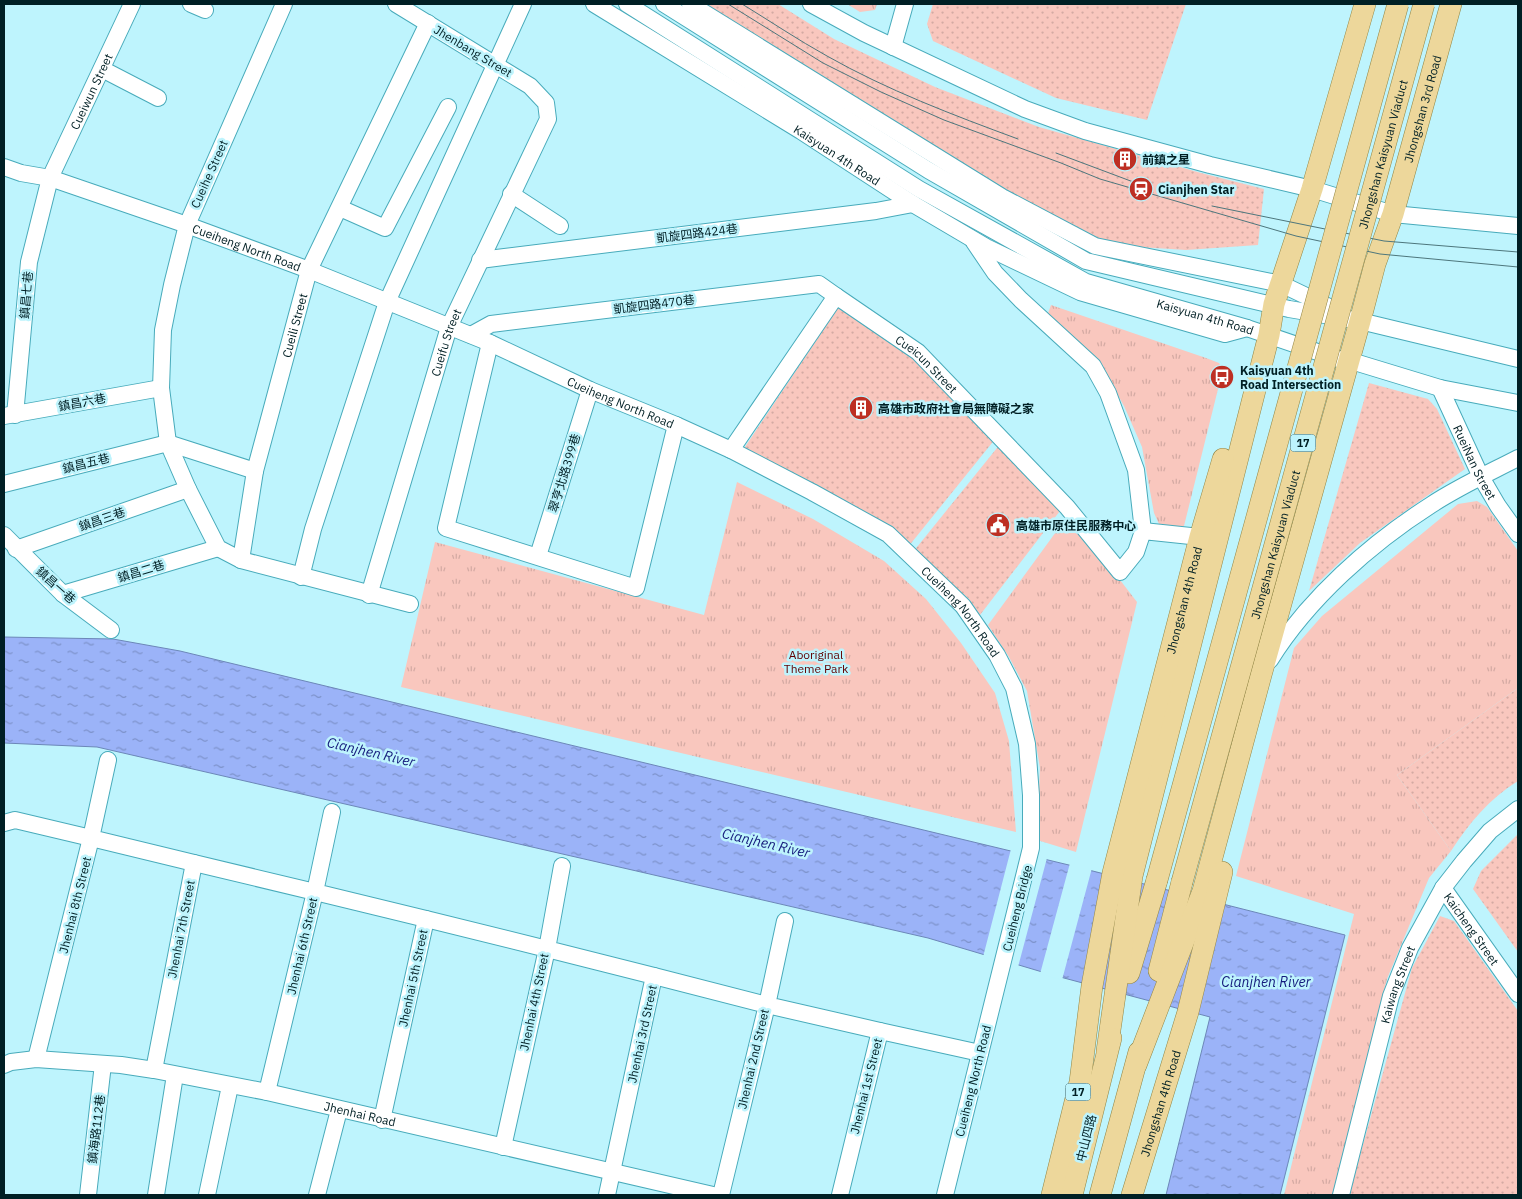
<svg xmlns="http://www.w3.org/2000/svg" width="1522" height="1199" viewBox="0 0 1522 1199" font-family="'IBM Plex Sans','Noto Sans TC',sans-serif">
	<defs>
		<pattern id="grass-dots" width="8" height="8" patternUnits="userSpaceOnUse" patternTransform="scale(1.25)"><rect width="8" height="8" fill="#f9c7be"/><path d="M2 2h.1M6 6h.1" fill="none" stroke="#d4aaa3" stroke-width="1.8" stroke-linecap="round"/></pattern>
		<pattern id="park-tufts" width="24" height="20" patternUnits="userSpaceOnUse" patternTransform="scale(1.25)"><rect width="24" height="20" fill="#f9c7be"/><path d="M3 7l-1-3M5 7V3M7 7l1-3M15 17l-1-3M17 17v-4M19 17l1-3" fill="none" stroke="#d4aaa3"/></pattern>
		<pattern id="water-ripples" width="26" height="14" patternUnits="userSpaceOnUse" patternTransform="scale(1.25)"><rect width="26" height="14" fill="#9bb3f8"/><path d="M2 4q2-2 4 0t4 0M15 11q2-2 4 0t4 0" fill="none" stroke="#7c91c9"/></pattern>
	</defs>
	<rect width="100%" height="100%" fill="#bef4fd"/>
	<path fill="url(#grass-dots)" d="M700,4H778L834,39L935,87L1039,127L1201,173L1264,189L1258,245L1186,250L1123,246L1096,239L1006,192Z
		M933,4H1186L1147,120L1056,98L933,41L927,24Z
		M838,308L916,356L996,438L908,547L743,450Z
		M1369,383L1428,399L1437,409L1465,469L1360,543L1309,591Z
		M1001,443L1063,507L980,615L968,598L913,552Z
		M1518,688V781C1490,798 1469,823 1451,851L1397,775Z
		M1518,834V952L1473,889L1481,871Z
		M1440,916L1454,921L1518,1011V1195H1349L1412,968Z"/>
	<path fill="url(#park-tufts)" d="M847,4H877L875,10L860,12Z
		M1051,305L1206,358L1219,363L1223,369L1184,526L1174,530L1159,524L1154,513L1142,447L1124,406L1103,369L1047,316Z
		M737,482L813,519L884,561L926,599L961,643L995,693L1009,741L1016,832L401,687L435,542L704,615Z
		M1477,501L1487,507L1518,551V688L1397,775L1451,851L1429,878L1387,979L1333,1195H1284L1354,914L1236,876L1294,648L1322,616L1458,504Z
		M1069,514L1137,602L1076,852L1037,840L1040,768L1027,691L1009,657L988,625Z"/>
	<path fill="url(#water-ripples)" stroke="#6c87b8" d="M4,637L113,639L180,651L1073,866L1345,935L1280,1195H1166L1210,1017L1049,974L928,938L97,747L4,743Z"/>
	<path fill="#bef4fd" d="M1011,849L1047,858L1018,967L983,957Z
		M1070,863L1092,868L1062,980L1040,974Z"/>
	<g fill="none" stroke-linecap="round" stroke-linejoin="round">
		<g stroke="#48abbb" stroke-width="18">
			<g id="minor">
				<path d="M191,4L205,10"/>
				<path d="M284,4L187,225L172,285L163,330L161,388L168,443L188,489L218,548L241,560L410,604"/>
				<path id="s1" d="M594,4L801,131L913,204L986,247L1080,292L1225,334L1247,328"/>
				<path id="s2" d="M627,4L919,189L1086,282L1247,328L1338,359L1348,360L1440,388L1518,403"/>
				<path d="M664,4L928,170L1086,261L1289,309L1360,321L1518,359"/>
				<path d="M690,4L1002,197L1095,246L1281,284L1327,306"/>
				<path d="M811,4L864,33L1025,109L1085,131L1210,165L1312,189L1393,214L1518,226"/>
				<path d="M893,47L905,4"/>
				<path d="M102,69L158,98"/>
				<path id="s3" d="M4,167L21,173L50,178L187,225L309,270L490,343L590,390L676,425L731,450L812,492L888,534L963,606L997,655L1014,688L1027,744L1031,795V848L945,1195"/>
				<path d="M511,194L560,226"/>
				<path d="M340,208L385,228L448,107"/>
				<path d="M974,242L995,273L1021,300L1093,366L1108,393L1136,470L1143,531"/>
				<path d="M480,260L876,211L913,204"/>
				<path d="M471,335L491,324L819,284L836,296"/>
				<path d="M490,343L446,528L636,588L676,425"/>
				<path id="s4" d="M1440,388L1481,477L1498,506L1518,534"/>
				<path id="s5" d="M15,415L29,262L50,178L132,4"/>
				<path d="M4,416L161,388"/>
				<path d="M168,443L255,471"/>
				<path id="s6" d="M731,450L836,296L918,352L1067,507L1120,572L1136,552L1143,531L1200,537"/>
				<path d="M4,484L168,443"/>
				<path d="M4,535L63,594L111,630"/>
				<path d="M16,549L188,489"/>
				<path d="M538,556L590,390"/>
				<path id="s7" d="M241,560L255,471L309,270L428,23"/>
				<path d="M301,577L313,529L387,302L523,4"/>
				<path d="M63,594L218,548"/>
				<path id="s8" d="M369,595L449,327L548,119L546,103L530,86L396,4"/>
				<path d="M1270,660C1308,599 1370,544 1431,505C1458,487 1489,473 1518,458"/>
				<path d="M108,760L91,838L194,863L154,1070"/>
				<path d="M332,812L315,892L426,919L382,1120"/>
				<path d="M4,823L15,820L91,838L36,1059"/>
				<path d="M194,863L315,892L267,1092"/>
				<path d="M562,866L547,949L654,976L607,1195"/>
				<path id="s9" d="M1443,888L1518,994"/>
				<path d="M426,919L547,949L503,1147"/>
				<path d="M785,921L767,1005L880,1031L840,1195"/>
				<path d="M654,976L767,1005L721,1195"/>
				<path d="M880,1031L980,1053"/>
				<path id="s10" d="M4,1065L11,1062L36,1059L121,1065L154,1070L267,1092L713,1195"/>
				<path d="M88,1195L103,1064"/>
				<path d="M156,1195L175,1075"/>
				<path d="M207,1195L230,1086"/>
				<path d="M317,1195L339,1110"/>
				<path id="s11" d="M1341,1195L1391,996L1410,948L1443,888L1464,861L1490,831L1518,809"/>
			</g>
		</g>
		<g stroke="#928646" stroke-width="22">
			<g id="major">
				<path d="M1159,971L1182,882"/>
				<path d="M1129,973L1157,880"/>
				<path d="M1107,1051L1132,876L1269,335L1274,304L1312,189L1365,4"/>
				<path id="s12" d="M1136,1065L1203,891L1261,675L1360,321L1375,264L1393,214L1451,4"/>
				<path id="s13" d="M1052,1195L1080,1082L1092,986L1113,873L1200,537L1223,459"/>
				<path d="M1072,1195L1111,1038"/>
				<path d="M1100,1195L1139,1052"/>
				<path id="s14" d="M1132,1195L1188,1012L1222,872"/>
			</g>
		</g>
		<use href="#minor" stroke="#fff" stroke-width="16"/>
		<use href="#major" stroke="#edd79b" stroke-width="21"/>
		<path stroke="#4d767c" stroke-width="1" d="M728,4L823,63L881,92L944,120L1061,163L1100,179L1296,236L1380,254L1518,267
			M742,4C770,21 798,40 827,56C887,90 953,115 1018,139
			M1056,153L1136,183
			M1212,206L1384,241L1518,252"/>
		<g stroke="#928646" stroke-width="22" stroke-linecap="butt">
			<g id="major-bridge">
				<path d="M1157,880L1398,4"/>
				<path id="s15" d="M1182,882L1424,4"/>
			</g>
		</g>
		<use href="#major-bridge" stroke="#edd79b" stroke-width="21"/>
	</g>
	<defs>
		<g id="building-disc" transform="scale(1.25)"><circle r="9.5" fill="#bd2f23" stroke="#bef4fd"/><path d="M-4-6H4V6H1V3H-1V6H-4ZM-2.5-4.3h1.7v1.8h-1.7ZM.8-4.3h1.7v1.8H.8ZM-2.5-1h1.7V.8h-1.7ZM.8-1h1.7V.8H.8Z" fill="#fff"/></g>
		<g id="station-disc" transform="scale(1.25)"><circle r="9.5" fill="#bd2f23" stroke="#bef4fd"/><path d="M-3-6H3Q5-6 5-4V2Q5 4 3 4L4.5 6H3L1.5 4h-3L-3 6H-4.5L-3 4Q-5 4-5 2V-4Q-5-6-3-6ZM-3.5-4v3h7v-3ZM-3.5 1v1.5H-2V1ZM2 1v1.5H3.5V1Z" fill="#fff"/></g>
		<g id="bus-disc" transform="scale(1.25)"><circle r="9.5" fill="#bd2f23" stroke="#bef4fd"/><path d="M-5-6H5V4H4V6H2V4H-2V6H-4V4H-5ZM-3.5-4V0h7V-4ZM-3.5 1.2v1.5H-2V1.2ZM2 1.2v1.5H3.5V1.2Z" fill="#fff"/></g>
		<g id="civic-disc" transform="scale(1.25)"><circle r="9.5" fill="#bd2f23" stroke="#bef4fd"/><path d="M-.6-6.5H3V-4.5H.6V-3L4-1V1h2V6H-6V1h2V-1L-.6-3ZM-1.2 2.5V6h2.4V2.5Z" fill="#fff"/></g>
	</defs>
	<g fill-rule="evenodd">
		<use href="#building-disc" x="1125" y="159"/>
		<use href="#station-disc" x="1141" y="189"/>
		<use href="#bus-disc" x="1222" y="377"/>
		<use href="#building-disc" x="861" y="408"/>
		<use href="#civic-disc" x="998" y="525"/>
	</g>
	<g text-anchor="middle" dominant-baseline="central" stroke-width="5" stroke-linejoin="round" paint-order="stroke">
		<g fill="#bef4fd" stroke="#395f65" stroke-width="1">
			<rect x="1290.5" y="434.5" width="25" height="17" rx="4"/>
			<rect x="1065.5" y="1083.5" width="25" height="17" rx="4"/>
		</g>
		<g font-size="11" font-weight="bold" fill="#001f24">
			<text x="1303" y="443">17</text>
			<text x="1078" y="1092">17</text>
		</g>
		<g font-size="12" fill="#001f24" stroke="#bef4fd">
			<text transform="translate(473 51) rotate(31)">Jhenbang Street</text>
			<text stroke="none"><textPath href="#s5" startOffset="336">Cueiwun Street</textPath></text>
			<text stroke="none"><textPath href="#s12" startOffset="999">Jhongshan 3rd Road</textPath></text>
			<text stroke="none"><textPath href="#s15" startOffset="755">Jhongshan Kaisyuan Viaduct</textPath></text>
			<text stroke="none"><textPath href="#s1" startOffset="286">Kaisyuan 4th Road</textPath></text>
			<text transform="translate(209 174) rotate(-66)">Cueihe Street</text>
			<text transform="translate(697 233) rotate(-7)">凱旋四路424巷</text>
			<text stroke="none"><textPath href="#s3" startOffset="256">Cueiheng North Road</textPath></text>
			<text transform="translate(26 295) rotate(-85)">鎮昌七巷</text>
			<text transform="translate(654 304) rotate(-7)">凱旋四路470巷</text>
			<text stroke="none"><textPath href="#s2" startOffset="661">Kaisyuan 4th Road</textPath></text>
			<text stroke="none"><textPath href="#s7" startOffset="241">Cueili Street</textPath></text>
			<text stroke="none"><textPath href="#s8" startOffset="264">Cueifu Street</textPath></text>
			<text stroke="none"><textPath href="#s6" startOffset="300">Cueicun Street</textPath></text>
			<text transform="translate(82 402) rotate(-11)">鎮昌六巷</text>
			<text stroke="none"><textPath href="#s3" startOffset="661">Cueiheng North Road</textPath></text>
			<text transform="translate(86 463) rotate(-14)">鎮昌五巷</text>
			<text stroke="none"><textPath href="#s4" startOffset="82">RueiNan Street</textPath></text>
			<text transform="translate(564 473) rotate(-73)">翠亨北路399巷</text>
			<text transform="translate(102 519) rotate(-19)">鎮昌三巷</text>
			<text stroke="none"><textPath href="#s15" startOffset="350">Jhongshan Kaisyuan Viaduct</textPath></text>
			<text transform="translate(141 571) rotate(-17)">鎮昌二巷</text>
			<text transform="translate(56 585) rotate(42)">鎮昌一巷</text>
			<text stroke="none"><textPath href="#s13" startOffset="610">Jhongshan 4th Road</textPath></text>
			<text stroke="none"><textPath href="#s3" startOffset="1066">Cueiheng North Road</textPath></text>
			<text transform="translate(75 905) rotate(-76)">Jhenhai 8th Street</text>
			<text transform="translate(1017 908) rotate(-76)">Cueiheng Bridge</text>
			<text transform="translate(181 929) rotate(-79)">Jhenhai 7th Street</text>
			<text stroke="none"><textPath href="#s9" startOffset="50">Kaicheng Street</textPath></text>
			<text transform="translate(302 946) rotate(-77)">Jhenhai 6th Street</text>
			<text transform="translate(413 978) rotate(-78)">Jhenhai 5th Street</text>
			<text stroke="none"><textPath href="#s11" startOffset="218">Kaiwang Street</textPath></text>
			<text transform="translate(534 1002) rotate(-78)">Jhenhai 4th Street</text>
			<text transform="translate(642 1034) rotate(-78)">Jhenhai 3rd Street</text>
			<text transform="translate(753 1059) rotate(-77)">Jhenhai 2nd Street</text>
			<text transform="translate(973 1081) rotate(-76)">Cueiheng North Road</text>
			<text transform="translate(866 1086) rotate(-76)">Jhenhai 1st Street</text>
			<text stroke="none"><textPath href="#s14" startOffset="96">Jhongshan 4th Road</textPath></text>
			<text stroke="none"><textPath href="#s10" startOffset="362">Jhenhai Road</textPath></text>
			<text transform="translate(96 1129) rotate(-83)">鎮海路112巷</text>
			<text transform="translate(1086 1138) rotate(-76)">中山四路</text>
		</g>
		<g font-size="12" font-weight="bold" fill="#001f24" stroke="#bef4fd" text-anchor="start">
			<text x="1142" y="159">前鎮之星</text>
			<text x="1158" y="189">Cianjhen Star</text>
			<text x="1240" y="370">Kaisyuan 4th<tspan x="1240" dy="14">Road Intersection</tspan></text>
			<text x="878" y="408">高雄市政府社會局無障礙之家</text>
			<text x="1016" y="525">高雄市原住民服務中心</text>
		</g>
		<g font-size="12" fill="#610000" stroke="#bef4fd">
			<text x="816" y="654">Aboriginal<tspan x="816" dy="14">Theme Park</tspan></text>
		</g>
		<g font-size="14" font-style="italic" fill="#141a7c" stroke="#bef4fd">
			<text transform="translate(371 752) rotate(13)">Cianjhen River</text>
			<text transform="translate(766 843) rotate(13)">Cianjhen River</text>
			<text x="1266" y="982">Cianjhen River</text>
		</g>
	</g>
	<rect width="1522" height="1199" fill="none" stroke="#001f24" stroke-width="10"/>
</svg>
